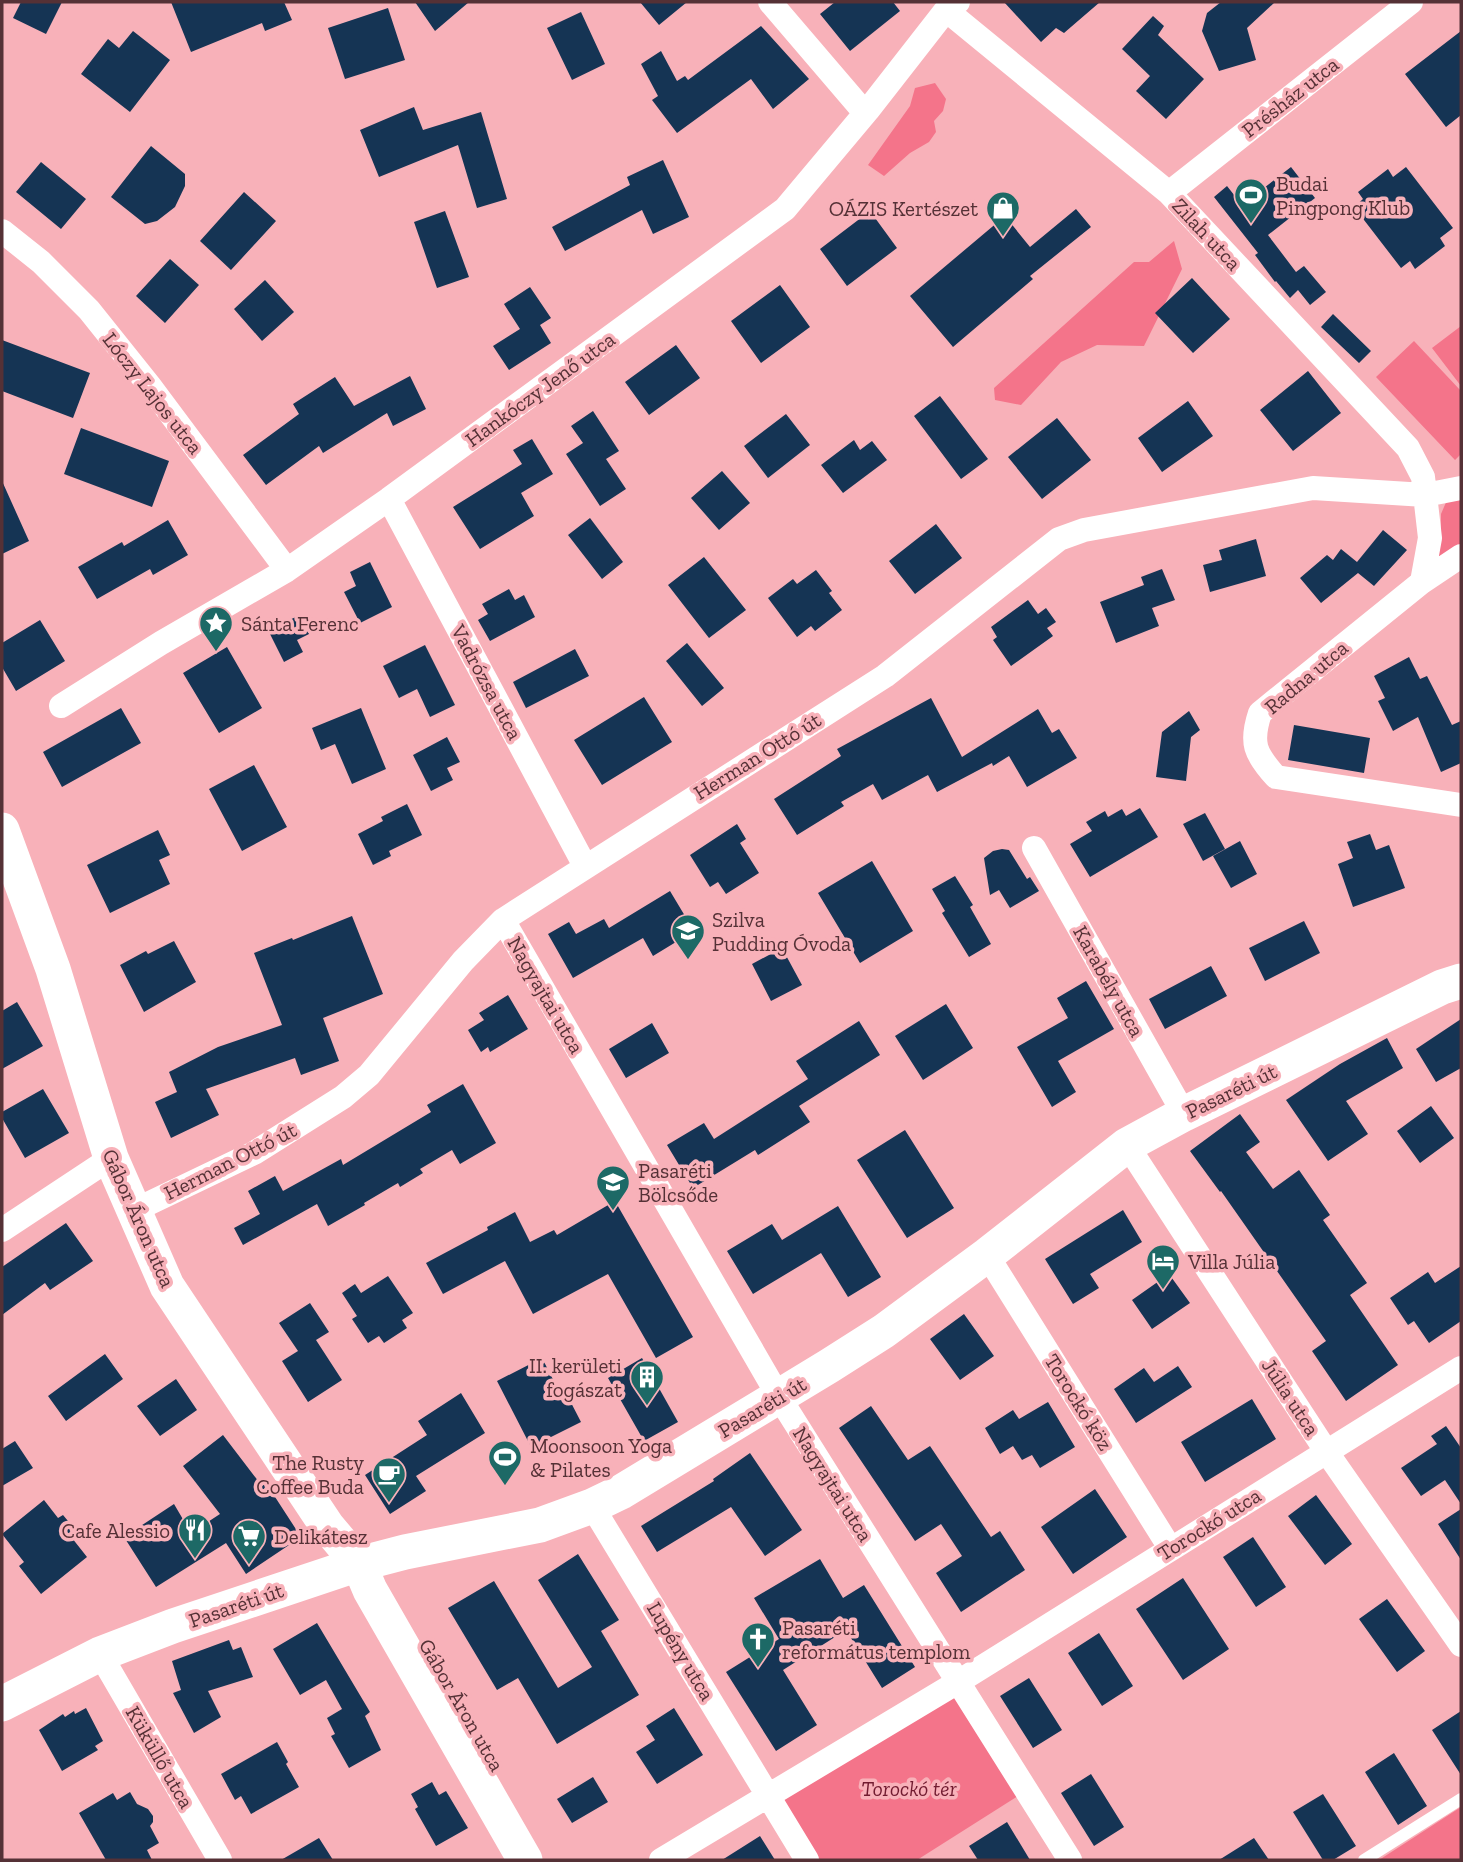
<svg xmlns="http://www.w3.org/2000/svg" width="1463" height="1862" viewBox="0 0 1463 1862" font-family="'Zilla Slab',serif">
	<rect width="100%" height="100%" fill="#f8b1b9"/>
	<path fill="#f4748a" d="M935,83L946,99L943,111L934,121L936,132L929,142L910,153L884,176L868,165L910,106L915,88Z
		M1174,241L1182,269L1144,346L1097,345L1061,362L1021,405L995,400L994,388L1134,262H1149Z
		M1461,326V386L1432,348Z
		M1414,341L1461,391V454L1455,460L1376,377Z
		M1461,498V546L1433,565L1441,532V514L1447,500Z
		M958,1682L1026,1791L917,1860H807L770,1797Z
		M1461,1807V1860H1379Z"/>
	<path fill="#153454" d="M21,2H62L46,34L13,18Z
		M171,2H284L292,20L265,31L262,23L191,52Z
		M415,2H469L435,31Z
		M640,2H687L659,25Z
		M835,2H893L900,11L850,51L820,14Z
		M1004,2H1100L1064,33L1056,28L1041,42Z
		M1221,2H1275L1247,28L1256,60L1219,71L1202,31L1207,13Z
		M388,8L405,60L345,79L328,28Z
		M581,12L605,64L572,80L547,28Z
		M1153,16L1164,26L1158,35L1204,79L1166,119L1136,91L1150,76L1122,49Z
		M761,26L809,79L773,109L751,79L677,133L652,100L658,96L641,64L661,51L677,81L685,76L688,80Z
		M133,31L170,60L130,112L81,74L108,39L119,48Z
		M1461,31V115L1446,127L1405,74Z
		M414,107L423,130L481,112L507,199L477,208L458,145L379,177L360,130Z
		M151,146L185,174V186L175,207L157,221L145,224L111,197Z
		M663,160L689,217L653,234L642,210L565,251L552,227L630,185L627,177Z
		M41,162L86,199L61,229L16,192Z
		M1291,167L1315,198L1268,235L1296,272L1304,266L1326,292L1310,305L1298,290L1290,298L1276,281L1275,282L1255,255L1258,253L1214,197L1227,186L1242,205Z
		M1406,167L1453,228L1440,238L1445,246L1415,269L1410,261L1401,268L1354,207L1363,199L1358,192L1388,169L1393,177Z
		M244,192L276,221L231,270L200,241Z
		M1076,209L1091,227L1030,276L1033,279L953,347L910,296L1005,216L1030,247Z
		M445,211L469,277L437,288L414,222Z
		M870,211L897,248L847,286L820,249Z
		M170,259L199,285L165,323L136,296Z
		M1192,278L1230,319L1193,353L1155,313Z
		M265,280L294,312L262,341L234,309Z
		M780,285L810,327L761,363L731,321Z
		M530,287L551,318L540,325L551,343L509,370L493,346L520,329L504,304Z
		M1333,314L1371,351L1359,363L1321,327Z
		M2,340L90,373L73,418L2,391Z
		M676,345L700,378L649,415L625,382Z
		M1308,371L1341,413L1293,451L1260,410Z
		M410,376L426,409L393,426L387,413L323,453L319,446L266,485L243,455L299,414L293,404L335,377L354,406Z
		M940,396L988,459L961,479L914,416Z
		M1188,401L1213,436L1162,472L1138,438Z
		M593,411L619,451L606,459L626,489L600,506L566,454L583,443L571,426Z
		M786,414L810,445L768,478L744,446Z
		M1057,418L1091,460L1042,499L1008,457Z
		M81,428L169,461L152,507L64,474Z
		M532,439L553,474L521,493L534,516L480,549L453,507L522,464L513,450Z
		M854,440L860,450L872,441L887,460L843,493L821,465Z
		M722,471L750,503L719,530L691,498Z
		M2,481L29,541L2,554Z
		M590,518L623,562L602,579L568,535Z
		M168,520L188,555L153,575L150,569L97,599L78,567L122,542L124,546Z
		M936,524L962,558L915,594L889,561Z
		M1383,530L1407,550L1374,586L1358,573L1321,603L1300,578L1327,555L1333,560L1341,549L1357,562Z
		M1256,539L1266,576L1210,592L1203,565L1222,560L1219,550Z
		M704,557L746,610L709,638L668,585Z
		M370,562L392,607L360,623L344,592L356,586L350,572Z
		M1162,569L1175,600L1152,608L1159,626L1116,643L1100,602L1144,585L1141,577Z
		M816,570L832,591L829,593L842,610L815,631L811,626L797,637L768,598L793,579L797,584Z
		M509,589L515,600L524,595L535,617L490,641L478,620L488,614L482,604Z
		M1028,600L1038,614L1046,608L1056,622L1047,628L1053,636L1011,666L993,640L997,637L991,627Z
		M300,615L309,634L297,640L303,652L284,662L268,630Z
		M40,620L65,661L16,691L2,667V643Z
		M687,643L724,688L702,706L666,661Z
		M425,645L455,705L430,717L417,689L399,698L383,666Z
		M227,647L262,708L219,733L183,673Z
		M575,649L589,676L526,708L513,682Z
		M1409,657L1420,679L1427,676L1452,725L1461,721V763L1441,772L1418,717L1393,731L1378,701L1385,698L1374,676Z
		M644,697L672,742L602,785L574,740Z
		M931,698L962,757L1038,709L1052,733L1059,729L1077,758L1027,787L1009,756L993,766L992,763L937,792L928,775L882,800L873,784L841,802L844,806L797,835L774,799L841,756L837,749Z
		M121,708L141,743L62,787L43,752Z
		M361,708L386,769L352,784L335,744L321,750L312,728Z
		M1189,711L1200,730L1191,737L1186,781L1156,777L1162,732Z
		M1294,725L1370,738L1364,773L1288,760Z
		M447,737L460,762L447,768L453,780L431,791L413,755Z
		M254,765L287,827L242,851L209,789Z
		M407,804L422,835L389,851L391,856L373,865L358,834L383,821L381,817Z
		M1140,808L1158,837L1090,877L1070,844L1092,831L1086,822L1105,811L1108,817L1122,809L1126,816Z
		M1205,813L1225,849L1203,861L1183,824Z
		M737,824L746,839L740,843L759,873L726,894L718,882L710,887L690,855Z
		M158,830L170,855L159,860L170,884L110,913L87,865Z
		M1370,834L1376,850L1389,845L1405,888L1353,907L1338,864L1353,858L1347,842Z
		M1240,841L1257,874L1231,888L1213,856Z
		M1002,849L1009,850L1027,879L1030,877L1039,891L1010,908L999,890L990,895L984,858L993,851Z
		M872,861L913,931L860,963L818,893Z
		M955,876L973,905L970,907L991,944L969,957L942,913L945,911L932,889Z
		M670,891L694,931L653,956L643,938L573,978L548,934L569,922L576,934L604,919L609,928Z
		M352,916L383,994L323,1018L339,1061L301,1075L295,1058L206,1089L219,1115L171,1138L155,1102L177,1092L169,1072L218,1047L282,1025L254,953L292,938L293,940Z
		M1304,921L1320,953L1265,981L1249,948Z
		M174,941L196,982L144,1012L120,965L146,951L148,954Z
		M782,948L802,985L771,1001L752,964Z
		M1211,966L1227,996L1165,1029L1149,999Z
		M1086,981L1114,1029L1058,1061L1076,1092L1052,1107L1017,1047L1068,1018L1057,998Z
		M508,995L528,1029L490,1052L488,1047L481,1052L468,1030L484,1020L479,1013Z
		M17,1002L43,1046L2,1069V1011Z
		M946,1004L973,1048L923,1080L895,1036Z
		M1461,1019V1068L1436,1082L1416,1049Z
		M859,1021L880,1055L799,1106L810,1122L758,1155L755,1150L693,1188L667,1145L704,1123L714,1139L808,1079L796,1061Z
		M652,1023L669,1053L626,1078L609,1049Z
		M1387,1038L1403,1068L1346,1101L1368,1134L1328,1161L1286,1100L1340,1064Z
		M463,1084L496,1143L460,1164L452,1150L420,1169L423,1173L400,1187L398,1183L364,1203L365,1205L328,1226L317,1204L243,1245L234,1228L260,1214L248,1191L275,1176L283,1191L341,1159L343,1165L431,1112L427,1105Z
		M43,1089L69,1133L25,1158L2,1118V1112Z
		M1431,1106L1454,1138L1420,1163L1397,1131Z
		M1240,1114L1260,1142L1246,1152L1273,1189L1299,1170L1330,1215L1323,1220L1367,1283L1350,1295L1398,1365L1346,1401L1312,1351L1326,1341L1221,1191L1220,1192L1190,1151Z
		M905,1130L954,1208L907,1238L857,1160Z
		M615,1201L693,1337L656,1358L608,1274L533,1314L505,1261L443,1294L426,1263L488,1230L487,1227L515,1212L530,1242L554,1230L557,1235Z
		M838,1206L881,1277L848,1297L821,1253L753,1294L727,1251L772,1224L782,1240Z
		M1123,1210L1142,1242L1090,1274L1099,1288L1073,1304L1045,1259Z
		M66,1223L93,1261L50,1290L45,1283L2,1315V1267Z
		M1461,1266V1321L1429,1343L1414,1321L1408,1325L1390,1298L1428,1272L1435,1283Z
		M1169,1274L1190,1303L1152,1329L1132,1300Z
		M388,1276L413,1313L402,1320L407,1328L384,1343L379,1336L368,1343L352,1319L357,1316L342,1293L355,1284L361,1293Z
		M310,1303L329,1332L316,1340L342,1380L308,1402L282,1361L298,1351L279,1323Z
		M964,1314L994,1356L960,1380L930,1339Z
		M105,1354L123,1379L66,1421L48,1396Z
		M542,1358L561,1395L566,1393L581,1422L531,1447L497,1381Z
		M642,1358L678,1422L644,1441L608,1378Z
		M1178,1366L1192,1387L1136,1423L1114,1389L1144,1368L1154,1382Z
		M176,1379L197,1410L160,1436L137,1406Z
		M461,1393L485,1433L416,1476L426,1491L390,1514L365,1475L427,1435L418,1421Z
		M1252,1399L1276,1439L1205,1482L1181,1442Z
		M1048,1402L1075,1447L1040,1468L1032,1455L1022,1460L1013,1446L1000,1454L985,1428L1013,1410L1019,1419Z
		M871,1406L908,1460L930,1446L991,1537L1000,1531L1025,1570L961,1612L936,1573L962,1556L941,1524L915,1541L839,1428Z
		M1446,1426L1461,1448V1504L1445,1480L1421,1496L1401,1468L1437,1444L1431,1436Z
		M223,1435L262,1486L266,1483L301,1537L246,1574L226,1543L156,1587L124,1537L174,1504L191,1533L220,1514L183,1466Z
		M15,1441L33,1468L2,1486V1449Z
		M750,1453L802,1530L765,1556L731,1507L657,1552L641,1526L714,1481L713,1479Z
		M1095,1489L1127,1537L1073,1574L1041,1527Z
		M1316,1495L1352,1544L1325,1565L1288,1516Z
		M44,1500L58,1518L63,1515L78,1533L72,1538L87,1557L41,1594L19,1566L24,1562L2,1534Z
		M1461,1509V1560L1438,1524Z
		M1253,1537L1286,1587L1256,1607L1223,1557Z
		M578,1554L619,1620L601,1631L639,1695L557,1744L518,1678L497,1690L448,1608L494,1581L558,1688L592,1667L538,1580Z
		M820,1559L843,1598L864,1585L915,1667L882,1688L846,1630L783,1670L817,1725L776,1751L726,1672L779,1639L754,1598Z
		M1183,1578L1229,1649L1183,1680L1136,1609Z
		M1387,1599L1425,1651L1397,1672L1359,1619Z
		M317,1623L370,1712L365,1716L381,1750L349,1768L331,1736L335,1734L327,1718L342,1709L326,1680L300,1695L273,1649Z
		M1099,1633L1133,1686L1102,1706L1068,1653Z
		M229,1640L233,1650L241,1647L253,1677L208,1691L221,1717L194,1733L173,1693L181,1690L172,1661Z
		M1029,1678L1062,1730L1033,1748L1000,1696Z
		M86,1708L103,1741L95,1746L98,1750L62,1771L39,1730L63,1714L65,1717L74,1711L75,1714Z
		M674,1708L703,1755L657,1784L636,1752L655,1740L646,1726Z
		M1461,1711V1775L1432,1730Z
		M277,1742L288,1762L286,1764L299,1787L251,1814L241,1796L235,1800L221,1774Z
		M1394,1753L1427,1806L1398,1825L1365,1772Z
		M1091,1774L1124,1827L1094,1846L1061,1793Z
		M593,1777L608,1802L572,1823L557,1799Z
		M432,1782L439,1795L446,1791L468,1828L436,1846L415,1809L418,1807L411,1794Z
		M130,1792L137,1804L148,1809L153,1816V1822L150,1826L159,1843L147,1850L152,1860H106L79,1813L113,1793L117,1800Z
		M1323,1794L1356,1846L1333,1860H1323L1293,1812Z
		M1007,1822L1030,1860H978L969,1846Z
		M760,1836L775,1860H722Z
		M319,1838L333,1860H281Z
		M1254,1838L1269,1860H1219Z"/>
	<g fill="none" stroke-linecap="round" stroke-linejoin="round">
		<path stroke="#fff" stroke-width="12" d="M1364,1860L1461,1799"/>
		<path stroke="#fff" stroke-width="24" d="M770,2L865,113
			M946,10L1169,193L1408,448L1423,477L1430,538L1422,582
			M1169,193L1411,2
			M2,231L41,262L89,310L149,385L287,570
			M389,499L585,866
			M1461,556L1422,582L1260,713C1250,743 1255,754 1276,777L1461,805
			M61,706L161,643L287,570L389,499L785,209L868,110L946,10L958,2
			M1034,848L1184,1114
			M503,920L779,1397L1070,1860
			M1127,1145L1326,1451L1461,1645
			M133,1211L254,1153L343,1097L369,1075L463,961L503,920L885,676L1059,539L1084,530L1313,488L1425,495L1461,488
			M2,1230L111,1158
			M987,1255L1170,1548
			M592,1506L807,1860
			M100,1654L220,1860
			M661,1860L958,1682L1461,1368"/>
		<path stroke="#fff" stroke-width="35" d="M2,830L53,969L111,1158L167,1286L327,1526L359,1564L370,1590L525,1860
			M2,1704L100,1654L173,1626L359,1564L405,1552L540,1525L592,1506L621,1492L829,1366L884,1331L987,1255L1127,1145L1184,1114L1442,987L1461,981"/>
	</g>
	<defs>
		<g id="stadium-pin" transform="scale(1.75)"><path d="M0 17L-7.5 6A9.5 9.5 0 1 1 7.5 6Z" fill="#1d6966" stroke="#f8b1b9"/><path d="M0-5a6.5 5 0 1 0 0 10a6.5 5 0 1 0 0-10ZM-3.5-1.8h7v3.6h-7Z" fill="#fff"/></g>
		<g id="shop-pin" transform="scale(1.75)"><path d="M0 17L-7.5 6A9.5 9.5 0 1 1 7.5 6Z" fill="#1d6966" stroke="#f8b1b9"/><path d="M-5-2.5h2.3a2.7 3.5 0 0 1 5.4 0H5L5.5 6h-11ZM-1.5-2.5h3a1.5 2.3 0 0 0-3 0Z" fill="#fff"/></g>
		<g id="sight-pin" transform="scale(1.75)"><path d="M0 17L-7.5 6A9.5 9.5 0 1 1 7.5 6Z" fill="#1d6966" stroke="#f8b1b9"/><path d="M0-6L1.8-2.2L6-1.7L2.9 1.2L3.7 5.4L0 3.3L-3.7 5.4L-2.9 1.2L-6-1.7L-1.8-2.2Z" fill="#fff"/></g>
		<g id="school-pin" transform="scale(1.75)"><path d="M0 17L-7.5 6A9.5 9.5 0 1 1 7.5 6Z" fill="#1d6966" stroke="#f8b1b9"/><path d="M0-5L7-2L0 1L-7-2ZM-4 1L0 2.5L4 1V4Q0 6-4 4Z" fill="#fff"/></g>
		<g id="hotel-pin" transform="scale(1.75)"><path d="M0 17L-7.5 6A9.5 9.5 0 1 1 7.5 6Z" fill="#1d6966" stroke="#f8b1b9"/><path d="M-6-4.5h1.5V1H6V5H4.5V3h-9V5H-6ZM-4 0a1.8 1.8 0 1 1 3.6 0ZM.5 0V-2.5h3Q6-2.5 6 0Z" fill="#fff"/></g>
		<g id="building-pin" transform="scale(1.75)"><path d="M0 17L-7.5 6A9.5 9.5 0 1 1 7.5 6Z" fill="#1d6966" stroke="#f8b1b9"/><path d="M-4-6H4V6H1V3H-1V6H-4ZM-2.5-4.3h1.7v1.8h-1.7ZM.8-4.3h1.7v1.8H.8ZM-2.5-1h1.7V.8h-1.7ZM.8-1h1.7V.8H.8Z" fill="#fff"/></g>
		<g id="cafe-pin" transform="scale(1.75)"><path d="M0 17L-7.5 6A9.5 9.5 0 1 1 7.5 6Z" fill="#1d6966" stroke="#f8b1b9"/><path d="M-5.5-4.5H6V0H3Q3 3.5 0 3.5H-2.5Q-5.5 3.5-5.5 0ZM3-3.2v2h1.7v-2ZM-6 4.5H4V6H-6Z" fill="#fff"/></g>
		<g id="restaurant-pin" transform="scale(1.75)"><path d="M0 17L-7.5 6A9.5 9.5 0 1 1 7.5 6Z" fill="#1d6966" stroke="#f8b1b9"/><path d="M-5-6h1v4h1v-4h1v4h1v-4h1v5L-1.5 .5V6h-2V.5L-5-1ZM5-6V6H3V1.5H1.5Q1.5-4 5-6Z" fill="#fff"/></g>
		<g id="supermarket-pin" transform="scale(1.75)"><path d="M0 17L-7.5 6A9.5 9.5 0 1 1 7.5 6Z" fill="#1d6966" stroke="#f8b1b9"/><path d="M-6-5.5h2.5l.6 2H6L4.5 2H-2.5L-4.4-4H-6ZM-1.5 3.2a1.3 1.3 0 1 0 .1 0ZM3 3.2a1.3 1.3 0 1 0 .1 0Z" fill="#fff"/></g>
		<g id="church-pin" transform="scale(1.75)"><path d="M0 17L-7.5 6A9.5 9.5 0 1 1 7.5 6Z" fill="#1d6966" stroke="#f8b1b9"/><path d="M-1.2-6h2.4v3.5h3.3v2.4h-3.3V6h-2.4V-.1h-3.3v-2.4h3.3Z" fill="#fff"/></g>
	</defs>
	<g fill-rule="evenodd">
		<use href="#stadium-pin" x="1251" y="195"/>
		<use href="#shop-pin" x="1003" y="208"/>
		<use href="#sight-pin" x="216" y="623"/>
		<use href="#school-pin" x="688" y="931"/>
		<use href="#school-pin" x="613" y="1182"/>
		<use href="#hotel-pin" x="1163" y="1261"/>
		<use href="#building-pin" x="647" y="1377"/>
		<use href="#stadium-pin" x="505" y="1457"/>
		<use href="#cafe-pin" x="389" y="1474"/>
		<use href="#restaurant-pin" x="195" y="1530"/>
		<use href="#supermarket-pin" x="249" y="1536"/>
		<use href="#church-pin" x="758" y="1639"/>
	</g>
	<g text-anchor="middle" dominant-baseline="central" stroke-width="7" stroke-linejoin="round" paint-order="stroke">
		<g font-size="21" fill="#553136" stroke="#f8b1b9">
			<text transform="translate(1290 97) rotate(-38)">Présház utca</text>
			<text transform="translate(1207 234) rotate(47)">Zilah utca</text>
			<text transform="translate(540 389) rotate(-36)">Hankóczy Jenő utca</text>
			<text transform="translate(153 393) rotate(52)">Lóczy Lajos utca</text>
			<text transform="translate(1306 677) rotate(-40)">Radna utca</text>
			<text transform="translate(487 682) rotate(62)">Vadrózsa utca</text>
			<text transform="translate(757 756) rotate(-32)">Herman Ottó út</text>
			<text transform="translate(1109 981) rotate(61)">Karabély utca</text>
			<text transform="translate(546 995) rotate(60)">Nagyajtai utca</text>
			<text transform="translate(1231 1091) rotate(-26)">Pasaréti út</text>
			<text transform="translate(230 1161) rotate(-27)">Herman Ottó út</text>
			<text transform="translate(139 1218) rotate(66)">Gábor Áron utca</text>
			<text transform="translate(1291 1397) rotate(57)">Júlia utca</text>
			<text transform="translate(1079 1402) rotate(58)">Torockó köz</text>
			<text transform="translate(762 1407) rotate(-31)">Pasaréti út</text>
			<text transform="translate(833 1484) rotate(58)">Nagyajtai utca</text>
			<text transform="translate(1209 1524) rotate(-32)">Torockó utca</text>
			<text transform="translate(236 1605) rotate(-19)">Pasaréti út</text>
			<text transform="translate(681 1651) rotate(59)">Lupény utca</text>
			<text transform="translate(462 1705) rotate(60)">Gábor Áron utca</text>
			<text transform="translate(160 1757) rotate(60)">Küküllő utca</text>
		</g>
		<g font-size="21" fill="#553136" stroke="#f8b1b9" text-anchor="start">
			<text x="1276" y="183">Budai<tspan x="1276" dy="24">Pingpong Klub</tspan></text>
			<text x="978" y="208" text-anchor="end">OÁZIS Kertészet</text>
			<text x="241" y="623">Sánta Ferenc</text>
			<text x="712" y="919">Szilva<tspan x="712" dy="24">Pudding Óvoda</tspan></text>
			<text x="638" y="1170">Pasaréti<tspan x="638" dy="24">Bölcsőde</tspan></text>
			<text x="1188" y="1261">Villa Júlia</text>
			<text x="622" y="1365" text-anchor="end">II. kerületi<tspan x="622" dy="24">fogászat</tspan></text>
			<text x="530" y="1445">Moonsoon Yoga<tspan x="530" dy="24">&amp; Pilates</tspan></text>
			<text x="364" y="1462" text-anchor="end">The Rusty<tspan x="364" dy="24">Coffee Buda</tspan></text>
			<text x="170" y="1530" text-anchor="end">Cafe Alessio</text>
			<text x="274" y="1536">Delikátesz</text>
			<text x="782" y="1627">Pasaréti<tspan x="782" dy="24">református templom</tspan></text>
		</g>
		<g font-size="21" font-style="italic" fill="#711b30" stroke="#f8b1b9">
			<text x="909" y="1788">Torockó tér</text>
		</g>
	</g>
	<rect width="1463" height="1862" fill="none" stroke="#553136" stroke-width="7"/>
</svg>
